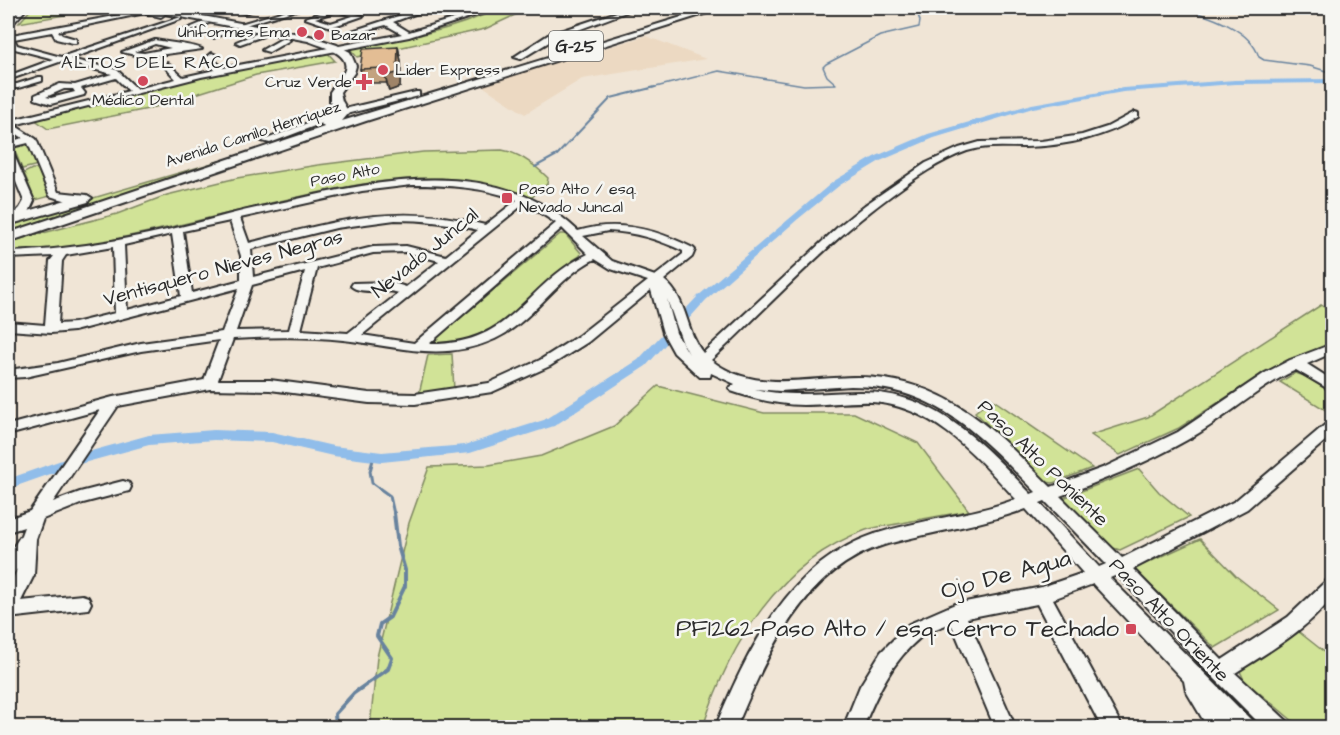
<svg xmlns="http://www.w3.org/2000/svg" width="1340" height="735" viewBox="0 0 1340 735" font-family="'Architects Daughter',sans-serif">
	<rect width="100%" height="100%" fill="#f0e5d6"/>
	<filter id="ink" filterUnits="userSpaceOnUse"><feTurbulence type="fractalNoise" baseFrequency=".0167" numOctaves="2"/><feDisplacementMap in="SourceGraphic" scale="12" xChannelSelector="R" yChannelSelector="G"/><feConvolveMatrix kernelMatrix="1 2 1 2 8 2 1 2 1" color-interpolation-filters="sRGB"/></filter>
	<g filter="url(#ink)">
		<path fill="#ecd9c2" d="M646,36L706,59L582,79L525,114L481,85Z"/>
		<path fill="#d1e397" stroke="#7e8761" stroke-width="1.5" d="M32,8H104L19,23Z
			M499,8H530L485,29L357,57L349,48C400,40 453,31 499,8Z
			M326,51L335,61L256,75L148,109L48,129L34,119L176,83Z
			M30,141L38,165L22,169L13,146Z
			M502,150C520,153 535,165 548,178L547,184L531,198C448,161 356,184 271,203C221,215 171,228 120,238C90,245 38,257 8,252V242L117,214L167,195L237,178L318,165L423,152Z
			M240,155L8,235V223Z
			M32,169H41L50,196L35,200L24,173Z
			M560,234H565L581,253L580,256C549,274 531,304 503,324C484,338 460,343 437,344L435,341L438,337Z
			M1321,305L1332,312V343L1264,373L1179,428L1120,455L1091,435L1148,417Z
			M452,354L454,390L419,394L428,355Z
			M1295,373L1305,376L1332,393V414L1280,382Z
			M658,386L764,413H854L918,443L969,511C945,515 921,519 897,524C887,526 875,527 866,530C779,561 729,645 703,727H370L377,657L409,523L429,467L489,465L541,456L614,426Z
			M992,399L1092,468L1053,483L1045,482L975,412Z
			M1139,469L1159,492L1189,517L1120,550L1110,547L1063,498Z
			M1200,539L1236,576L1279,610L1215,648L1134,569Z
			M1299,632L1332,658V727H1300L1244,680L1240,671Z"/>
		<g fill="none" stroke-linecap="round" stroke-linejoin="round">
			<path stroke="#68839e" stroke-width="1.5" d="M1127,8H1175
				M1182,8C1208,16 1250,28 1259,57L1264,60L1310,66L1332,73
				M648,89L719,71L804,85L836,84L827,76L823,67L826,64L880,36L919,27L920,21L916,8"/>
			<path stroke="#68839e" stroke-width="2" d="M535,167L557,155L611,98L655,87"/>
			<path stroke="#68839e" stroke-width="3" d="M374,456L370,471L372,483L390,496L394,514"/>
			<path stroke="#68839e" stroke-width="4" d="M336,728L335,714L354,693L388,669L392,658L377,636L380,624L390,617L405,586V570L398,546L394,513"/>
			<path fill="#90bdea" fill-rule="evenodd" d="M1332,79V83L1235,84L1123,92L1033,108L934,138L880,161L840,185L798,219L706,300L646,366L554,426L470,453L382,462L333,456L272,442L214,440L149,445L76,465L8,489V479L73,456L149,435L214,430L272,432L333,446L382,452L465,445L544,420L638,360L698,296L834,181L874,157L928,134L1032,104L1123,88L1235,80Z"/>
			<g stroke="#2b2b2b" stroke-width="4">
				<path id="minor" d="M21,8H27L10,27L8,28V22Z
					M158,8H169L58,31L62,35L76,39V43H73L56,39L52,32L14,39L17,45L24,47L61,57L181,17V19L70,59L117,70L137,89L176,79L163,65L167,63L183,77L215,70L205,59L212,53L216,55L213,59L223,68L402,34L386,25L356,33L352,31L423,8H431L393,22L409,32L490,8H498L409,37L201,77L14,125L36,139L58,192L87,195L92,198C82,205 62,200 50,196L28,143L8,148V142L23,138L8,128V121L129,91L116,78L81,88L85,93L84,95L51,104L35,99V95L60,84L75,85L112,74L62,61L8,80V76L54,59L11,48L8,40V32L12,35ZM64,89H73L75,92L51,98L46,97Z
					M222,8H261L245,13Z
					M294,8H303L242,26L237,25Z
					M335,8L363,16L331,27L305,18ZM337,11L353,16L331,23L315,18Z
					M629,8H637L554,39L521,59L514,57L548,35Z
					M204,22L209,23L188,32L182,31Z
					M233,27L235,28V30L213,38L209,36Z
					M260,32L264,34L263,36L240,44L236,42Z
					M283,38L290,40L269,52L262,50Z
					M155,40C166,42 194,45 202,49L144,57L122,52ZM155,44L171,48L144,53L134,52Z
					M39,77H42V81L18,88H8V84H17Z
					M416,92H419V96L346,114L270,143L262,141L340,110Z
					M1135,112L1138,113V117C1104,138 1065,146 1025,147C1005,147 986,145 967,151C939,161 915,178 892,195C826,243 771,304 711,360C762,400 827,369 885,379C959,390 1000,437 1051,487L1105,467L1178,432L1265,373L1290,360L1332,344V353L1307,364L1332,380V391L1296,370C1256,388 1225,419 1187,440C1147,463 1103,480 1060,496L1122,558L1235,501L1327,423L1332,422V435L1247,509L1133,569L1222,660L1288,617L1326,581L1332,579V598C1306,630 1270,651 1235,673L1287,721L1290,728H1264L1215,679L1117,575L1110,578L1252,721L1255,728H1208L1186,691L1184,681L1093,584L1053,599L1123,728H1102L1037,604L967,618L1016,728H995L951,623C941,627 929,631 921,637C892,661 877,693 863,728H843L860,686L881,652L909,624L955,604L1042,587L1083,573L1026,509C979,526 931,532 884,545C803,569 766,657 736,728H715C748,649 789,563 875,534C921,519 971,516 1016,499C976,456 934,406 872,402C849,401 826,405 803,405C778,405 754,399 731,391L729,388L735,384L711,373L710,377H700L674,353L663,333L651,290L588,342L550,366L492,392L415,404L369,403L270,390L210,389L118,406L53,502L80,492L123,481L129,483L131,487L129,491L83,503L43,519L36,539L34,575L21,601L82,595L88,597L91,603L88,609L8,618V592L17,569L14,573L8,575V555L21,535L24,527L8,532V519L30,511L100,410L8,435V425L113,397L204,380L219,340L141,351L25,377L8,378V370L58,363L141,343L222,332L239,288L74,331L51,333L8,330V322L45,325L50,261L54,256L8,258V252C79,250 158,234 227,215C248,209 271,205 293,200C385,178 502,157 578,231C617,219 656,229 693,248L695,250L692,257L664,280C688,299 685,331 703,353L839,226L865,205L926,163L959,148L980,142L1041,141L1082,135L1107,127ZM412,185C447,185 484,187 517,200L485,225C396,202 335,221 249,243L240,218L362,191ZM525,203L556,223L414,343L362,335ZM395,220C424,220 450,223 478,230L446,256L406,246L373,247L253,277L251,249L336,228ZM230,221L241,256V280L192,293L183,231ZM562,228L588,254C523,285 515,345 429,344ZM608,231C634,232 660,240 683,251V254L655,276L612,261L583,236ZM172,234L181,296L127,310L124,245ZM113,247L115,313L74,323L58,324L62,261L66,255ZM406,252L439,261L406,287L390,282L353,283L351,286C361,295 385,288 399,293L348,333L301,330L317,268L373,253ZM595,259L611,269L648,281L578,336L540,360L489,383L415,394L369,393L270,380H218L233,339C269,337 306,336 343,340C397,346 442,363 495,339C534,321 556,278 595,259ZM305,271L289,330L236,331L252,285ZM667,299L682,341L689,354L676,333ZM851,386C937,386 980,436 1036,492L1031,494C983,444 935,391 860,392C824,392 791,398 755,389L780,391ZM1045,501L1106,564L1099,567L1040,503Z
					M8,150L13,153L34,201L29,212L13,223L8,220L20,208L24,201L8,163Z"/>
			</g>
			<g stroke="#2b2b2b" stroke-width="4">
				<path id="major" d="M123,8H160L310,36L337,45L350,52L356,66L354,73L340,92L342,101L349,113L342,121L711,8H723L366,121L8,242V233L324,127L321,124C325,119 332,118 337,113L330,101V92C334,86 341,79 344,72C353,53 320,46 308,41L165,14L161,17Z
					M83,195L88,196L90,199L88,202L8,225V217Z"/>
			</g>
			<use href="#minor" fill="#f6f6f2" fill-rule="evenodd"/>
			<use href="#major" fill="#f6f6f2" fill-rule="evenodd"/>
		</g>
		<path fill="#c3a37f" stroke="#2b2b2b" stroke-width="1.5" d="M398,47L401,61L400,87L389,91L387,83H364L360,69Z"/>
		<path fill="#9f8468" stroke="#2b2b2b" stroke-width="1.5" d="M398,47L401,61L400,87L389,91L385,76Z"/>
		<path fill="#e3bd94" stroke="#2b2b2b" stroke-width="1.5" d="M398,47L397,73L385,76V68L360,69L363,49Z"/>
	</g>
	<g fill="#d1495b" stroke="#f6f6f2" stroke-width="2">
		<circle cx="302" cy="32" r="6"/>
		<circle cx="319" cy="35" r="6"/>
		<circle cx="383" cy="70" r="6"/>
		<circle cx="143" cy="81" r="6"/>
		<path d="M361 73h6v6h6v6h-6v6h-6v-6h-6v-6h6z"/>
		<rect x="501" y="192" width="12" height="12" rx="3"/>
		<rect x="1125" y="623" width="12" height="12" rx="3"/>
	</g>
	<g text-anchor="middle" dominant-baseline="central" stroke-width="5" stroke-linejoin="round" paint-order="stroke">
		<g font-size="16" fill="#2b2b2b" stroke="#f6f6f2" text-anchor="start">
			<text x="290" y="32" text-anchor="end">Uniformes Ema</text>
			<text x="331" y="35">Bazar</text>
			<text x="395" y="70">Lider Express</text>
			<text x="352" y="82" text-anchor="end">Cruz Verde</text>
			<text x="143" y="100" text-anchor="middle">Médico Dental</text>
			<text x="519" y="189">Paso Alto / esq.<tspan x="519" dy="18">Nevado Juncal</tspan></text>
		</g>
		<g font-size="16" fill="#2b2b2b" stroke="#f6f6f2">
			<text transform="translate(253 134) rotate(-18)">Avenida Camilo Henríquez</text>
			<text transform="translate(345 175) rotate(-11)">Paso Alto</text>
		</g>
		<rect fill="#f6f6f2" stroke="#686867" stroke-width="1.5" x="549" y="31" width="54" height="30" rx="4.5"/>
		<g font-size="18" font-weight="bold" fill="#2b2b2b">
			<text x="576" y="46">G-25</text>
		</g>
		<g font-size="18" letter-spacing="1.5" fill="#2b2b2b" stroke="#f6f6f2">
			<text x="150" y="62">ALTOS DEL RACO</text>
		</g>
		<g font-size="20" fill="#2b2b2b" stroke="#f6f6f2">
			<text transform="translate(425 253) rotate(-39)">Nevado Juncal</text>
			<text transform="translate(223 268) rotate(-15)">Ventisquero Nieves Negras</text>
			<text transform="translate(1043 463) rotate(44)">Paso Alto Poniente</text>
			<text transform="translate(1169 620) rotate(46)">Paso Alto Oriente</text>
		</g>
		<g font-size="24" fill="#2b2b2b" stroke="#f6f6f2">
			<text transform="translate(1006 575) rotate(-15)">Ojo De Agua</text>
		</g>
		<g font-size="24" fill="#2b2b2b" stroke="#f6f6f2" text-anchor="end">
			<text x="1119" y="629">PF1262-Paso Alto / esq. Cerro Techado</text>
		</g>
	</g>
	<rect width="1340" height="735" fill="none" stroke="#f6f6f2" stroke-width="30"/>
	<rect x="15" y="15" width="1310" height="705" fill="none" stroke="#2b2b2b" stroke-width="2" filter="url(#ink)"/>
</svg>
